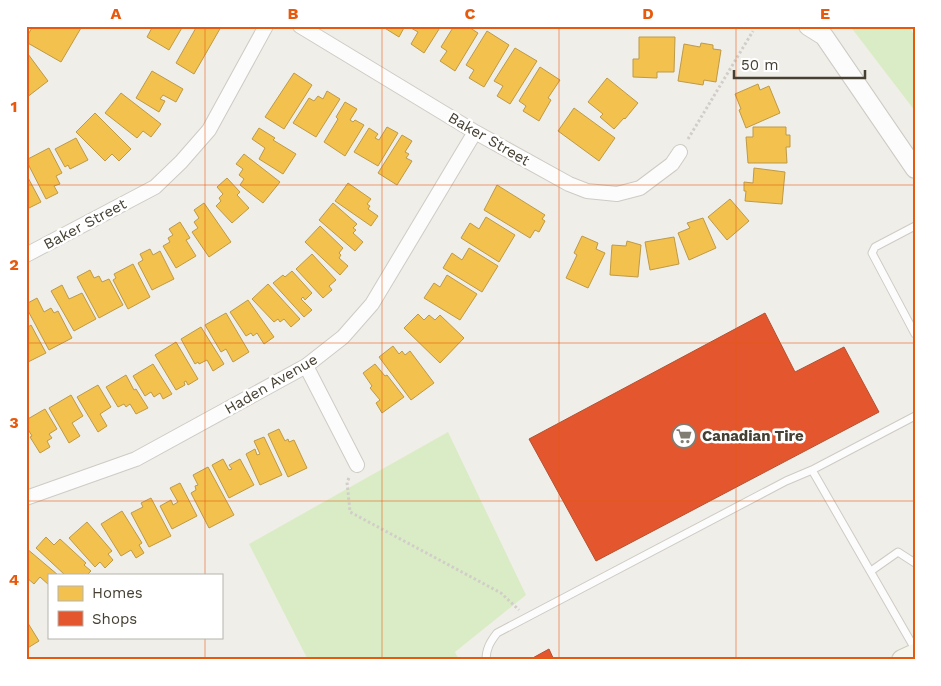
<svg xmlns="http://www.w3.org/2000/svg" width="941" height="686" viewBox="0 0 941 686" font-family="'Work Sans',sans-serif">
	<rect width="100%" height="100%" fill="#f0eee8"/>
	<path fill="#daecc5" d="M850,26H909L915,37V111Z
		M448,432L526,595L455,652L459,660H308L249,544Z"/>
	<path fill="#f2c14e" stroke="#be9a46" d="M33,26H78L81,28L61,62L26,42V38Z
		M153,26H183L169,50L147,37Z
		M197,26L221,27L194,74L176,63Z
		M384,26H405L399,37L383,27Z
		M412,26H441L424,53L411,44L418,32L411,28Z
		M454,26H467L478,33L455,71L440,61L447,51L441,47Z
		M487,31L509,45L484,87L469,78L474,70L466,65Z
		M639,37H675L674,72H657V78L633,77V59H639Z
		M701,43L713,45V49L721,50L716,82L704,80L703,85L678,81L684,44L700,47Z
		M515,48L537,61L510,104L497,96L503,86L494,81Z
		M28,54L48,81L26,98V56Z
		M540,67L560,80L548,98L551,100L539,121L523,111L526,106L519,101Z
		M152,71L183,89L176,102L163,95L160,99L165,101L159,112L136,98Z
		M294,73L312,85L284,129L265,117Z
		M607,78L638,103L625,119L624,118L614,129L600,117L603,114L588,102Z
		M758,84L760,90L769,86L780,113L746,128L739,110L741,109L735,94Z
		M327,91L340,99L316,137L293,123L309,98L314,101L318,96L323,99Z
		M121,93L161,124L151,137L143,131L137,138L105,113Z
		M345,102L357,109L350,120L353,122L355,120L364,125L345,156L324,142L338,119L336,117Z
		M574,108L615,138L599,161L558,131Z
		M95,113L131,149L119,161L112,154L105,161L76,132Z
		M387,127L398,133L378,166L354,152L369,128L378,134L375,138L379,140Z
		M753,127H786V135H790V147H786L787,163H748L746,137H753Z
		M259,128L275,138L273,140L296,154L283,174L259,159L265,148L252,139Z
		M402,135L412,141L405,152L409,154L406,158L412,161L397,185L378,173Z
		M76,138L88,160L70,169L68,165L65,167L55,149Z
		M49,148L62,173L56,176L60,184L54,186L58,193L46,199L26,160Z
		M244,154L280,182L263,203L240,185L244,179L239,175L243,169L236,164Z
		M754,168L785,172L782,204L745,201L746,191H744V182L753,183Z
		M26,174L41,202L29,208L26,204Z
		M227,178L240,192L237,195L249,208L232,223L216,206L221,201L219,198L223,194L217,187Z
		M348,183L371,199L367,204L370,206L368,209L378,216L371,226L335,201Z
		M497,185L545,215L542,219L545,221L539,232L535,230L530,238L484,210Z
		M730,199L749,221L727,240L708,217Z
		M204,203L231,242L209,257L192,232L198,228L194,222L199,218L194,210Z
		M333,203L357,224L353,228L356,230L353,233L363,242L355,251L319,220Z
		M486,217L515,235L499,262L461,238L470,223L479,229Z
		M703,218L716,248L689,260L678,233L690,228L687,223Z
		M180,222L190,238L186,240L196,256L176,268L163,246L170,242L168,238L173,235L169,229Z
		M320,226L343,248L339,253L341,255L339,258L348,266L340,275L305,242Z
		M582,236L598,243L596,249L605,253L588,288L566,278L577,255L574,253Z
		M674,237L679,264L650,270L645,242Z
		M627,241L641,245L638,277L610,275L612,245L626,246Z
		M469,248L498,266L482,292L443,268L452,253L462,260Z
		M150,249L153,255L160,251L174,279L152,290L138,263L143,260L140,254Z
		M312,254L336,280L329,286L332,290L323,298L296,269Z
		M133,264L150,297L128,309L113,280L116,278L114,274Z
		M90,270L94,278L99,276L102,282L109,279L123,305L99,318L77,277Z
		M292,271L312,293L305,300L303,297L301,299L312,310L304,317L273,283L283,275L285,277Z
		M447,275L477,294L460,320L424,298L434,283L440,287Z
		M268,284L300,319L291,327L284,319L280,322L278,319L274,322L252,299Z
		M62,285L69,299L82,293L96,319L74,331L51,291Z
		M37,298L44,312L51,308L54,313L58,311L72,338L49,350L26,307V304Z
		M248,300L274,337L264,344L257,333L253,336L251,333L246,336L230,312Z
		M226,313L249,352L233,362L226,349L221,352L205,325Z
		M418,314L424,320L429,315L435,320L440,315L464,338L440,363L404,328Z
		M26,324L28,327L31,325L46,353L26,363Z
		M201,327L224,364L213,371L207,360L199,364L198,362L195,364L181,339Z
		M176,342L198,379L188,385L186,381L184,382L185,385L176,390L155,355Z
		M393,346L399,354L402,351L405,355L410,351L434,383L411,400L379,357Z
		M153,364L172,394L163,399L160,393L154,397L151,392L145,396L133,376Z
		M375,364L385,376L387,375L404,397L382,413L376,403L380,400L370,388L372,386L363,373Z
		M126,375L134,390L136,389L148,408L136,414L130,404L126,407L124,404L118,407L106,387Z
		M98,385L111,407L100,414L107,426L98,432L77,397Z
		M71,395L83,416L72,423L80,436L69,443L49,408Z
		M45,409L57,429L49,434L52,438L47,441L50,447L40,453L30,437L32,436L26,426V420Z
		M279,429L285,441L288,439L289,442L294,440L307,468L288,477L268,434Z
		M264,437L282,475L260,485L246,454L255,449L257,455L260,454L254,441Z
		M223,459L229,470L232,469L229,465L240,459L254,485L229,498L212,465Z
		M208,467L234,515L209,528L191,493L196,490L195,486L198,485L193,475Z
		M180,483L197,516L172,529L160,506L171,500L173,505L178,502L170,488Z
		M151,498L171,536L149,547L131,513L143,507L141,503Z
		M122,511L142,543L139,545L144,553L136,558L131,550L121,556L101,524Z
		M87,522L112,551L108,554L113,560L105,568L100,562L95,567L69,538Z
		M46,537L54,545L60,539L86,563L84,565L91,571L87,575H65L36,548Z
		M26,548L58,575H49V585L40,577L34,584L26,577Z
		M26,620L39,641L26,649Z"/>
	<path fill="#e4572e" stroke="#b55030" d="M765,313L795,372L844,347L879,412L596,561L529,439Z
		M549,649L554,660H529Z"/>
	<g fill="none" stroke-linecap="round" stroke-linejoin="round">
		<g stroke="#cecbc5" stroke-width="9">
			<path id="service" d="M915,226L875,247L872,253L915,334
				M812,470L915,649
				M871,571L898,552L915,563
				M486,660C486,649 490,642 497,633L786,481L812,470L915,416"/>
		</g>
		<g stroke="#cecbc5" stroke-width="16">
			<path id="minor" d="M300,26L475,132L569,184L587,191L617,194L640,188L672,164L680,152
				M26,255L155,187L181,162L209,130L266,26
				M306,366L357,465
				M26,498L136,459L306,366L343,337L372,304L475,132"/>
		</g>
		<g stroke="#cecbc5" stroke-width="20">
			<path id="tertiary" d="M808,26L824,36L915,169"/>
		</g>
		<g stroke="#cfccbe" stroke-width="22">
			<path id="secondary" d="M902,660L915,654"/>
		</g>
		<path stroke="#d1cec9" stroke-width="3" stroke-dasharray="2.5 2.5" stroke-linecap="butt" d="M688,139L753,31
			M349,478L347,482L350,512L501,593L519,610"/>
		<use href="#service" stroke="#fdfcfc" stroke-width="7"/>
		<use href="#minor" stroke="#fdfcfc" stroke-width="14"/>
		<use href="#tertiary" stroke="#fdfcfc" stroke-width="18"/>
		<use href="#secondary" stroke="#f6f5ee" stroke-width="20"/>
	</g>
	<path fill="none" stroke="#e8590c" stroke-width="1" stroke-opacity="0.55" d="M205,26V575M382,26V660M559,26V660M736,26V660M26,185H915M26,343H915M26,501H915M205,637V660"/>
	<defs>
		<g id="supermarket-ring" transform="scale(1.25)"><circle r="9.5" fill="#fff" stroke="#827d72" stroke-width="1.5"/><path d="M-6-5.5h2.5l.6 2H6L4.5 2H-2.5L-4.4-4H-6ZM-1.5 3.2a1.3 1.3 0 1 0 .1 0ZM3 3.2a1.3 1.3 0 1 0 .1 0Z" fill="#827d72"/></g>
	</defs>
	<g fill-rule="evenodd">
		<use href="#supermarket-ring" x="684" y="436"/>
	</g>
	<g text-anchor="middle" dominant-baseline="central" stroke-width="5" stroke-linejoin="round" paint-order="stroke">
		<g font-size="15" fill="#464033" stroke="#fff">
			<text transform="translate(489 139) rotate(30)">Baker Street</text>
			<text transform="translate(85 224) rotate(-28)">Baker Street</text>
			<text transform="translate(271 384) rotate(-30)">Haden Avenue</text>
		</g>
		<g font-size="15" font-weight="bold" fill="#464033" stroke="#fff" text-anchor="start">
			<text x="702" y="436">Canadian Tire</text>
		</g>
	</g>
	<rect width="941" height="686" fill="none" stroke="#ffffff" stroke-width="55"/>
	<rect x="48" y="574" width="175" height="65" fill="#ffffff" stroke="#b5b3ad"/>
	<rect x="58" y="586" width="25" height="15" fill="#f2c14e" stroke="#b5b3ad"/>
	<text x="92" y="598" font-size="15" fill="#464033">Homes</text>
	<rect x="58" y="611" width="25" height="15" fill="#e4572e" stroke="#b5b3ad"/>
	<text x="92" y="624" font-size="15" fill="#464033">Shops</text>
	<path d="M734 70v8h131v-8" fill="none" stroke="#464033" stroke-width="2.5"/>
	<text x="741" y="70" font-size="15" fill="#464033" stroke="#ffffff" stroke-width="4" paint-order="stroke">50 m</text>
	<rect x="28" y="28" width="886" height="630" fill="none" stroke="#e8590c" stroke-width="2"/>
	<g font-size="16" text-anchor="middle" font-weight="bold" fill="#e8590c">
		<text x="116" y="19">A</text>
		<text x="293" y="19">B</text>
		<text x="470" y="19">C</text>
		<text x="648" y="19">D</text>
		<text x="825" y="19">E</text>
		<text x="14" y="112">1</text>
		<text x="14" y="270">2</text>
		<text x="14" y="428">3</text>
		<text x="14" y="585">4</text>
	</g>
</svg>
